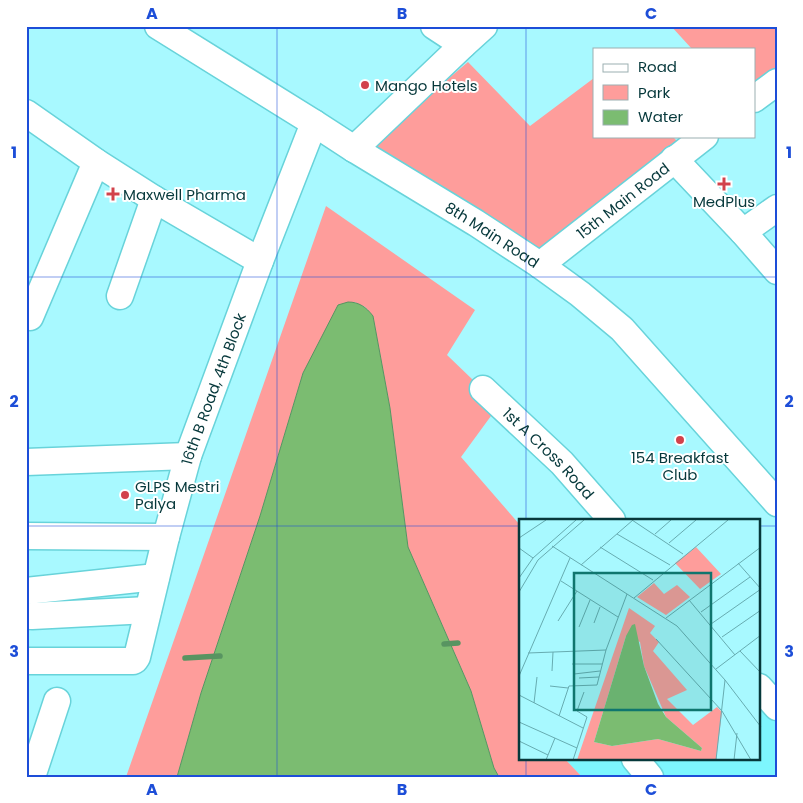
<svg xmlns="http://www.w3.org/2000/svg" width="803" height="803" viewBox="0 0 803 803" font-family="Poppins,sans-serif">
	<rect width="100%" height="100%" fill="#a8f9ff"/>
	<path fill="#7df6fe" d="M759,706L777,723V777H582L565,759H759Z"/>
	<path fill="#fe9d9b" d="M671,26H777V69L754,86V49H692Z
		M468,62L530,126L594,78V136H672L680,144L540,251L369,146Z
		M326,206L475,310L447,355L499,405L461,457L520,525V759H565L582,777H499L494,768L471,691L408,547L390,408L373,316L365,307L354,302L303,373L260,516L201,693L177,777H126Z"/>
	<path fill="#7bbc71" stroke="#589461" d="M348,302C359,302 366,307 373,316L390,408L408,547L471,691L494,768L499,777H177L201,693L260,516L303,373L338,305Z"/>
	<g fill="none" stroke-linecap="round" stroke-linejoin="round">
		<path stroke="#589461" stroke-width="5.5" d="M444,644L458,643
			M185,658L220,656"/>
		<g stroke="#68d3da" stroke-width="29">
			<g id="minor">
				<path id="s1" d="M158,26L314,123L354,149L476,223L540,265L580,294L622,329L777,503"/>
				<path d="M434,26L463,45"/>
				<path d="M754,99L777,82"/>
				<path d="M26,113L96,162L154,199L260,261"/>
				<path d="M354,149L463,45L484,26"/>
				<path d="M674,159L743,232L777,271"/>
				<path d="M743,232L777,208"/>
				<path id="s2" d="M540,265L705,136"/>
				<path d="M120,296L154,199"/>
				<path d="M30,317L96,162"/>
				<path id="s3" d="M483,389L562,463L612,520"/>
				<path d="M26,462L188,456"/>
				<path d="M26,536L166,537"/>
				<path d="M26,591L156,577"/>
				<path d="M32,616L148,610"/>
				<path id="s4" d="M26,661H133L135,660L137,657L166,537L188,456L260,261L314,123"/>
				<path d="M759,687L777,707"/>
				<path d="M635,759L650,777"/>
				<path d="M32,777L57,701"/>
			</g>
		</g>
		<use href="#minor" stroke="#fff" stroke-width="26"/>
	</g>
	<path fill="none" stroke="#1d4ed8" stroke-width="1" stroke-opacity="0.55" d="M277,26V777M526,26V520M26,277H777M26,526H520M759,526H777M526,759V777"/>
	<g fill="#d2424b" stroke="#fff" stroke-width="2">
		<circle cx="365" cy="85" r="5"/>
		<path d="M721.5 176.5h5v5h5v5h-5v5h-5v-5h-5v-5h5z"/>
		<path d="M110.5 186.5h5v5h5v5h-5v5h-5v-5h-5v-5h5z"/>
		<circle cx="680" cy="440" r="5"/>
		<circle cx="125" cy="495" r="5"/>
	</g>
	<g text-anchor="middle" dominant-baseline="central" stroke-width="4" stroke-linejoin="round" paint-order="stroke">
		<g font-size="15" fill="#06383b" stroke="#fff" text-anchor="start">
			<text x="375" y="85">Mango Hotels</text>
			<text x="123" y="194">Maxwell Pharma</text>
			<text x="724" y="201" text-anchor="middle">MedPlus</text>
			<text x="680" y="457" text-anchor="middle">154 Breakfast<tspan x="680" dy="17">Club</tspan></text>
			<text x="135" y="486">GLPS Mestri<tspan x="135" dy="17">Palya</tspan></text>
		</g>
		<g font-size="15" fill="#06383b" stroke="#fff">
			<text stroke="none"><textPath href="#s2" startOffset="105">15th Main Road</textPath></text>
			<text stroke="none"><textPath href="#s1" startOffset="394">8th Main Road</textPath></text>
			<text stroke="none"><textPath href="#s4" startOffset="392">16th B Road, 4th Block</textPath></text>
			<text stroke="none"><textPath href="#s3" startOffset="92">1st A Cross Road</textPath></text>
		</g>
	</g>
	<g transform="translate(519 519)">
		<rect width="241" height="241" fill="#a8f9ff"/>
		<path d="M177,28L202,55L181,70L156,44ZM135,64L145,75L158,66L171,78L147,96L118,78ZM110,89L136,107L131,114L140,123L134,132L168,171L148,180L174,206L198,188L203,193L197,241H58ZM107,117L121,123L125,147L147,198L183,229L182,232L139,220L93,227L75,223Z" fill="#fe9d9b" fill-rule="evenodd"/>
		<path d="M116,105L125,147L139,185L147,198L183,229L182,232L139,220L93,227L75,223L107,117L113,106Z" fill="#7bbc71"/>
		<path fill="none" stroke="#67acb1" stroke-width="1" d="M113,1L164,35M98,15L151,46M136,15L152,1M0,19L27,1M150,24L177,1M33,27L158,107L206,161L242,208M81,28L134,61M0,29L14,39M219,44L242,70M62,46L114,1M0,59L14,39L57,1M42,62L99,98M0,73L19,41L65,1M115,79L209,1M170,81L216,136M182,93L231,58M147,99L242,28M39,102L58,72M75,104L81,88M192,105L242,70M60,108L71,81M203,118L242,91M137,120L203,192L232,241M221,132L242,154M9,134L87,131M53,145H83M197,150L242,116M33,152L34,133M55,155L81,152M0,157L51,39M60,159L80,158M31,167L49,169M0,176L64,209M15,184L18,158M40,197L50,167L78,166L87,131L108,75M0,203L58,229M0,222L29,236L27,241M29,236L36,219M54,241L68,198L58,192L65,173M197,241L206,161M215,241L218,214"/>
		<path fill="#0f766e" fill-opacity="0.15" stroke="#0f766e" stroke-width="2.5" d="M55,54H192V191H55Z"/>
		<rect width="241" height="241" fill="none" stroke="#06383b" stroke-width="2.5"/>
	</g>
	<rect width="803" height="803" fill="none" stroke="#ffffff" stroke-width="55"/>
	<rect x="593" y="48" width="162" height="90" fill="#ffffff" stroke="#9bafb1"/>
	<rect x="603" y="64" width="25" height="8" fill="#ffffff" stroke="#9bafb1"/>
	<text x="638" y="72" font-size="15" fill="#06383b">Road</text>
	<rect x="603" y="85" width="25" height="15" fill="#fe9d9b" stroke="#9bafb1"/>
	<text x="638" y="98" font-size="15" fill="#06383b">Park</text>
	<rect x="603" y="110" width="25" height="15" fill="#7bbc71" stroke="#9bafb1"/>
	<text x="638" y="122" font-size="15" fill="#06383b">Water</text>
	<rect x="28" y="28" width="748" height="748" fill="none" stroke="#1d4ed8" stroke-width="2"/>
	<g font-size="16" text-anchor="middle" font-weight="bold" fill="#1d4ed8">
		<text x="152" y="19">A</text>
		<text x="402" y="19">B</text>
		<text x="651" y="19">C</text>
		<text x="14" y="158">1</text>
		<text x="789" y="158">1</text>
		<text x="14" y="407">2</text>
		<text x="789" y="407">2</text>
		<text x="14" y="657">3</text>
		<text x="789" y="657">3</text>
		<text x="152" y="795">A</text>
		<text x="402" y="795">B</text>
		<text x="651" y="795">C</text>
	</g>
</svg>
